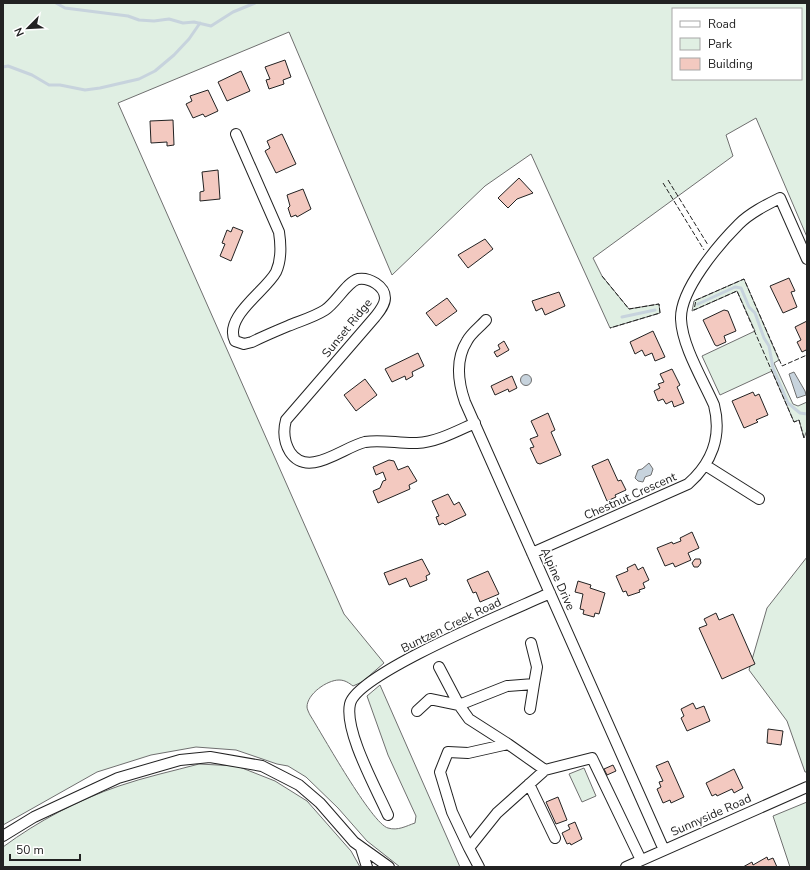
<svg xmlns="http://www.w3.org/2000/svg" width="810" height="870" viewBox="0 0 810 870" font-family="'Nunito Sans',sans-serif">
	<rect width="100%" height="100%" fill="#fff"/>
	<path fill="#e0efe3" stroke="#6f6f6f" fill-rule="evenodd" d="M3,3H807V237L756,118L726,135L733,156L593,258L602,276L629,309L659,304L660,313L610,328L531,154L485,186L392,275L289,32L118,103L344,614L384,663L362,682L353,686C349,683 345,680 339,680C327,680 307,694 307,707C307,709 309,713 310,715C322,734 372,824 388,828C398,831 406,826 415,823L416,816L388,755L367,696L380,685L460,867H400L367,841L338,808L306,777L288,766L277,764L236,750L196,747L151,755L97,772L3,825ZM673,9H801V79H673Z
		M744,279L779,360L774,363L793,404L798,406L807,402V430L804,438L799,420L794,422L772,371L720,395L702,356L755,331L737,291L692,311L694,301Z
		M807,557V772H805L787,721L749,670L767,608Z
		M199,764L237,766L275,781L307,801L351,851L360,867H3V847C38,821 78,800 119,786C145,777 173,771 199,764Z
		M584,768L596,796L582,802L569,774Z
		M807,802V867H790L773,816Z"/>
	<path fill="#c7d3dd" stroke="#6f6f6f" d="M794,372L805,391L806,395L797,398L789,374Z
		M520.5 380a5.5 5.5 0 1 1 11 0a5.5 5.5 0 1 1-11 0Z
		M649,463L653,469L651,475L645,477L643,482L638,481L635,478L638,470L642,469Z"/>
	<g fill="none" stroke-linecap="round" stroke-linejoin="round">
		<path stroke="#c7d3dd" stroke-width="3" d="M56,3L65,8L128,16L139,20L154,21L169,19L183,23L194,22L211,26L233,12L255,3
			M3,67L8,66L32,75L49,85H60L85,90L100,88L139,79L155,71L174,55L189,39L200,23
			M698,304L735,287L741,288L749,307L755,313L764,338L769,346L773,368L788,403L800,413L807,414
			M622,317L655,310"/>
	</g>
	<path fill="#f3c9c0" stroke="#222" d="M285,60L291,77L283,80L284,84L269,89L266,80L270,79L265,67Z
		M241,71L250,91L227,101L218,82Z
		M208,90L218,111L205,117L203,114L193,118L186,104L192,101L190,96Z
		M173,120L174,145L167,146V142L151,143L150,121Z
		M282,134L296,164L276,173L265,151L270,148L267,141Z
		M218,170L220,199L200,201V192L204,191L202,172Z
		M519,178L533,193L517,199L508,208L498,198Z
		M303,189L311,209L297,217L296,215L291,217L288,208L290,206L287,195Z
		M233,227L243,231L231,261L220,256L225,244L222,243L227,230L231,232Z
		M485,239L493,249L468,268L458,255Z
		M789,278L795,291L791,292L797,307L783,313L770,286Z
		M559,292L565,306L545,315L542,308L536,311L532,301Z
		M447,298L457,311L436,326L426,313Z
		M724,310L728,311L736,331L724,336L726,342L717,346L715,345L703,320Z
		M807,321V352L806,350L802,352L797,342L801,340L795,327Z
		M653,331L665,357L655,361L652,353L645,356L642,350L635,354L630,342Z
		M504,341L509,350L497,357L494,352L500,349L498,345Z
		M418,353L424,366L412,372L413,376L406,380L405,376L392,382L385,369Z
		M672,369L680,385L677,387L684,403L674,407L672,401L666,404L663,399L658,401L654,391L660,388L658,384L664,382L660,374Z
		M512,376L517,388L509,392L508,389L495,395L491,386Z
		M365,379L377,395L356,411L344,395Z
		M753,392L755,396L759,394L768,415L756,420L758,422L744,428L732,401Z
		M548,413L555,430L551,432L561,455L540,464L537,463L530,448L534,447L530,439L538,436L531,421Z
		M608,459L618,481L621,480L626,490L615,495L616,497L607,501L592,466Z
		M389,460L394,461L398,470L408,466L417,481L409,485L410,489L378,503L373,491L380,488L383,481L386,480L383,472L376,475L373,467Z
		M448,494L454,505L459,502L466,515L445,525L443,523L439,525L436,517L439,516L432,501Z
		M692,532L699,548L688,553L691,560L675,567L673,563L665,566L657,548L672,542L673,544L681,541L680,538Z
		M422,559L430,574L426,576L427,580L410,587L406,578L389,585L384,573Z
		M695,559H700L701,563L698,567H694L692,563Z
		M635,564L638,570L643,567L649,580L643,583L645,588L639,590L640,592L628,596L626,591L623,592L616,576L628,571L627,568Z
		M488,571L499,594L480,602L476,592L473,593L467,580Z
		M578,581L591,585L590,588L605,593L599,614L595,613L594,617L583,614L584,610L580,609L583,594L575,592Z
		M716,613L719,620L733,614L755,664L722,679L699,628L707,625L704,619Z
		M693,703L696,709L704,706L710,721L687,731L681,718L684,716L681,709Z
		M768,729L783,731L781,745L767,743Z
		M668,761L684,797L671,803L670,800L663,803L657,789L661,787L659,782L663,781L656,766Z
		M613,765L616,771L607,775L604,769Z
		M734,769L743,788L734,793L732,789L717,796L716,794L712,796L706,783Z
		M558,797L567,820L556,824L546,802Z
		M575,822L582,839L571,845L570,843L567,844L562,833L570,829L568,825Z
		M767,857L768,860L773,858L777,867H743L752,862L753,865Z"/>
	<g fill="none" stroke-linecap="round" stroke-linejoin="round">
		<g stroke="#222" stroke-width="12">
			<path id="minor" d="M236,134L279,232C281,245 282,259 276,272C266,291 223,317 235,341L244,344L252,342C264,336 276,331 288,326C300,321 314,317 325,310C336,303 347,282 358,279C369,277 385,286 385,298C385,305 379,312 375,317L286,420C283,431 284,442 290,452C308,479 343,447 365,442C382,439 400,444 417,443C437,442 457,431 475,423
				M486,320C480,327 471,333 467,341C455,360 458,382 465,402L664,850
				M705,465L759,499
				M532,553L688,484C712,463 722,436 714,405C703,380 682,346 681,319C680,290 718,245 739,224C750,213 766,205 780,198L807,259
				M531,643L537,667L534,684
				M439,667L459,705L507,686L534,684L530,709
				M417,711L430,699L459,705L469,719L508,744
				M545,770L508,744L468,753L448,752L440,772L452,812L469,848L497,813L545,770L592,758L641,860
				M529,784L555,838
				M388,815C376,788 344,731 350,704C357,673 516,609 550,593
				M3,836L34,817L118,778L180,760L210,757L262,766L299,785L320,803L354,842L389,867
				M361,848L367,867
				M469,848L479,867
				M626,867L807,787"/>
		</g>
		<use href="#minor" stroke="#fff" stroke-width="10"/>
		<path stroke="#222" stroke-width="1" stroke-dasharray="5 2" stroke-linecap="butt" d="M668,180L708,245
			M663,183L704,250
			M602,276L629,309L659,304L660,313L610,328
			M804,438L799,420L794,422L737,291L694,310L696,300L744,279L782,366L807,355"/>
	</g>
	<g text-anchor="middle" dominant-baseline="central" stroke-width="3" stroke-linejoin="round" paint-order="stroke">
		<g font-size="12" fill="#222" stroke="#fff">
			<text transform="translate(347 328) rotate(-51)">Sunset Ridge</text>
			<text transform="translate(630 496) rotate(-24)">Chestnut Crescent</text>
			<text transform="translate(558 579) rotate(66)">Alpine Drive</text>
			<text transform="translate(451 625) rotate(-26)">Buntzen Creek Road</text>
			<text transform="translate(711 815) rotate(-24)">Sunnyside Road</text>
		</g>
	</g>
	<rect width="810" height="870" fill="none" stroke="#222222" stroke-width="8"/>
	<rect x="672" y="8" width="130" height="72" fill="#ffffff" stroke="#a7a7a7"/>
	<rect x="680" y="21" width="20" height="6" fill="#ffffff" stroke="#a7a7a7"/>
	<text x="708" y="28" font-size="12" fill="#222222">Road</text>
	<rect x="680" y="38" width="20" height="12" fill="#e0efe3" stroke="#a7a7a7"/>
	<text x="708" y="48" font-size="12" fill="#222222">Park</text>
	<rect x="680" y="58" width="20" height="12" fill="#f3c9c0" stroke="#a7a7a7"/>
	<text x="708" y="68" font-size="12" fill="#222222">Building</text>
	<g transform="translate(28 28) rotate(246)" stroke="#ffffff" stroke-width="3" paint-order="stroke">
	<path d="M0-3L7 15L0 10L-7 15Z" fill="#222222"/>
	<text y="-6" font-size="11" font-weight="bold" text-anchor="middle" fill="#222222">N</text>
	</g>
	<path d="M10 854v6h70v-6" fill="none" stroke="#222222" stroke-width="2"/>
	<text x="16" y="854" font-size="12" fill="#222222" stroke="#ffffff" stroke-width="3" paint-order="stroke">50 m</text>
</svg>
